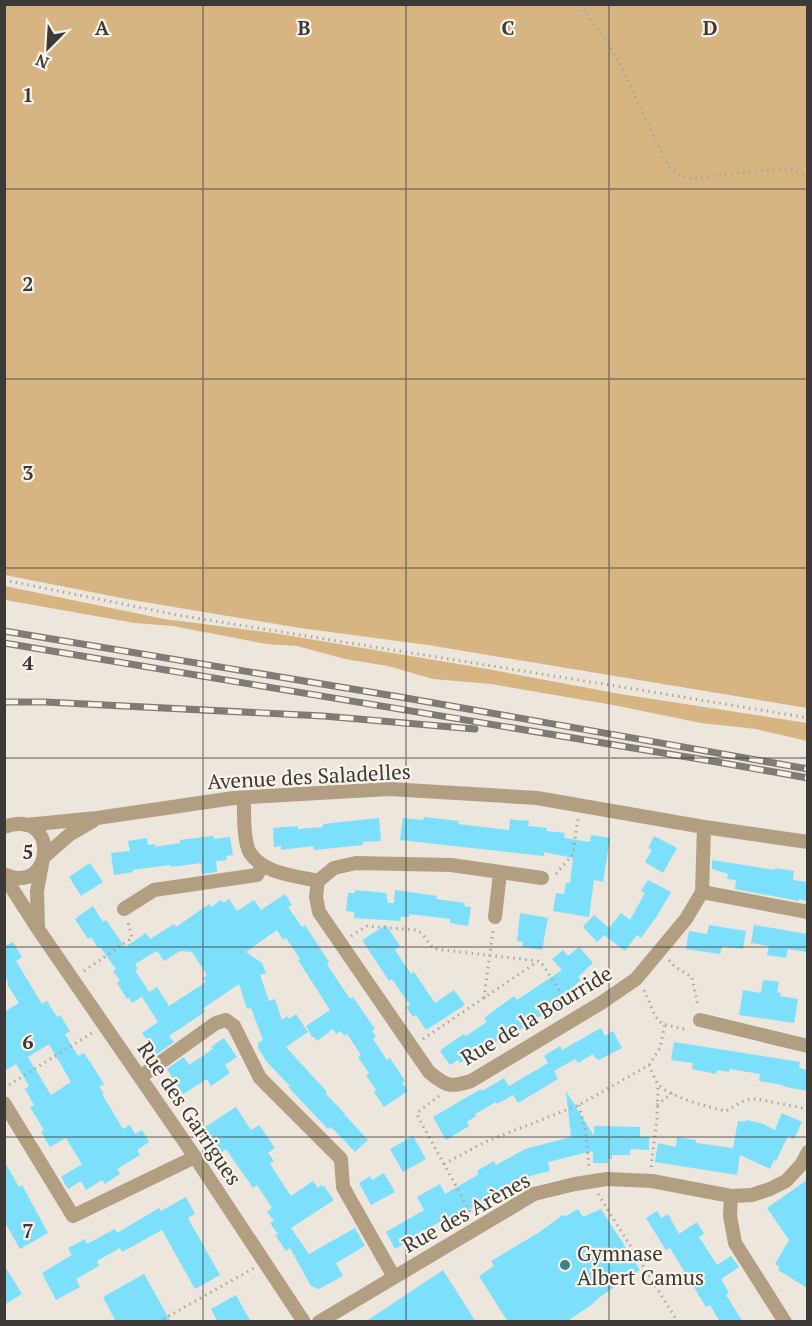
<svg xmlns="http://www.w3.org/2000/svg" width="812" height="1326" viewBox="0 0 812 1326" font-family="'PT Serif',serif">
	<rect width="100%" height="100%" fill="#ece6dc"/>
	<path fill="#d6b583" d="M5,4L807,5V708L428,645L300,628L132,600L5,575Z
		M5,586L164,619L273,633L482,668L620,694L807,723V741L756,729L701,723L613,705L491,684L433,679L388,666L345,659L297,646L266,644L173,626L135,623L5,600Z"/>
	<path fill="#7cdffc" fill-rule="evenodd" d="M424,817L459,821L458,824L509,830L510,819L516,820L529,821L528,826L547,828L546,831L565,833L564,838L590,842L591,835L610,838L603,882L594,880L589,917L553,911L556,893L564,894L566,883H570L573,858L544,852V856L400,840L403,818L423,820Z
		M379,818L381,841L362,842L363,845L314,850L313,846L281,850V846L274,847L273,828L298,826V829L323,827V824Z
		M213,836L214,839L230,837L233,855L226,856L227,860L216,861L217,872L202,874L201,863L171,867L170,865L132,870L133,872L114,875L111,853L130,851L128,841L147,838L148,845L155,844V847L180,843V840Z
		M654,836L677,848L663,873L645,862L652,850L648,848Z
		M712,860L775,870V868L794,871L793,880L807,882V901L799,899V901L735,889L736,880L727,879L728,874L712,869Z
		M90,863L103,882L81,896L69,877Z
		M648,880L671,892L657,916L641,938L637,935L625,951L604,935L597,942L583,927L594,915L609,928L621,913L630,920L645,893L641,891Z
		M355,890L386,893L388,903H394L395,890L437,896L436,899L465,903L464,906L471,907L468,926L450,923V919L409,914V917H401L400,921L354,918V912L346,911L348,893H355Z
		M285,894L292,905L288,907L302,927L305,925L329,962L327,964L332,972L350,999L353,997L375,1029L372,1031L376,1037L373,1039L387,1060L390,1058L405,1081L402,1083L408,1091L384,1107L374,1092L376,1090L366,1075L369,1073L358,1057L361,1055L347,1034L344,1036L341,1031L336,1034L333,1029L317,1041L314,1037H312L306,1026L330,1010L298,960L300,959L286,938L283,940L277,930L246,952L262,963L266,973L260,975L269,1001L275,999L282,1020L287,1016L289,1019L296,1014L308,1032L286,1047L327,1092L326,1094L345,1114H344L368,1140L355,1152L331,1127L328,1129L288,1087L290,1086L267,1062L258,1048V1043L263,1040L251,1008L247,1009L239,984L202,1009L206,1011L169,1036L174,1042L157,1054L142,1033L158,1022L142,997L157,987L169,1006L206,982L203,978L207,975L192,952L180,951L164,961L157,951L135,964L138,969L135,970L149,992L132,1003L129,998L127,999L117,983L120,981L113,971L116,969L100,947L98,948L91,937L88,939L75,919L93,906L103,922L106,920L125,947L146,933L150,939L174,924L176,927L209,904L211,907L221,900L224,903L229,899L237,911L254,900L261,910Z
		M520,913L548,918L542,950L522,947L523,942L517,941Z
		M386,925L400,946L395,950L411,974L414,972L435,1003L454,990L465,1005L426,1030L416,1015L413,1017L406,1007L410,1005L392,979L389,981L362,940Z
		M709,925L746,931L743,949L722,946L720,954L686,949L689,931L707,934Z
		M754,925L807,934L806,952L788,949L786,958L767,955L769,946L751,943Z
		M4,942L7,945L13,942L22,957L16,961L42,1004L47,1001L57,1017L60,1015L70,1031L65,1034L78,1056L84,1053L94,1068L104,1084L99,1087L104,1094H102L123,1129L130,1125L135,1134L142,1130L149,1142L137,1150L140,1155L117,1169L120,1174L105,1184L102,1180L86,1190L81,1181L68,1189L61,1177L82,1164L66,1138L50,1147L41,1132L44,1130L30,1107L34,1105L25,1089L29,1086L16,1064L4,1071V1012L19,1003L7,984L9,983L4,975ZM49,1044L71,1082L51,1095L28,1057Z
		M579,947L593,963L578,977L581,980L560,998L564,1004L554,1011L552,1008L506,1039L504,1036L478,1054L476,1052L460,1063L458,1060L450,1065L440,1051L443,1048L464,1034L466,1036L487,1022L484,1018L514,996L517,1000L562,970L552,959L563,950L568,956Z
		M763,980L779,982L777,992L781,993L780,996L798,999L794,1023L739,1015L743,990L761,993Z
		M601,1028L605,1036L613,1031L622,1048L599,1060L597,1058L596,1059L593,1054L578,1063L575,1059L554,1071L558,1079L518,1103L513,1095L497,1104L496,1102L475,1114L476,1116L467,1122L469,1126L446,1140L433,1117L481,1089L482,1091L504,1078L509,1086L548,1063L544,1056L560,1046L562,1050Z
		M224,1038L237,1057L225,1065L230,1073L211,1086L207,1079L183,1094L167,1069L184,1057L189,1065L213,1049L211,1047Z
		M674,1042L800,1062L799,1068L807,1070V1091L786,1087L783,1086V1085L759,1081L760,1074L730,1069L729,1072L717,1070L716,1074L692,1069L693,1063L671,1060Z
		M566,1091L594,1136V1126L640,1127V1137H649V1150L630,1149V1155H612V1159H608V1163H593V1151L548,1162L550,1171L526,1177L493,1197L494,1199L478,1209L476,1206L442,1225L440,1222L419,1233L420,1235L395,1249L386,1232L424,1210L417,1197L440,1184L445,1194L479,1174L477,1171L494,1161L496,1165L525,1149L571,1137Z
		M236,1107L251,1130L259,1125L275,1148L268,1153L274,1161L270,1164L291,1196L313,1181L318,1188L321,1185L323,1187L324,1186L334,1200L291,1228L309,1254L355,1228L365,1246L336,1263L343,1276L319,1289L311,1286L290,1248L286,1251L275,1235L278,1234L270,1223L274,1221L267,1212L272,1208L257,1185L253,1188L226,1149L222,1152L205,1127Z
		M782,1113L802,1122L794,1139L788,1136L776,1161L774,1160L770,1169L740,1155L737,1175L655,1162L658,1143L676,1147L677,1137L696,1140V1143L733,1148L738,1121L746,1122V1120L761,1123L775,1130Z
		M413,1136L426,1159L403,1172L390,1149Z
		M4,1161L19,1187L22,1185L48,1233L20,1249L4,1221Z
		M384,1173L395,1192L371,1205L359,1183L370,1176L372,1180Z
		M807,1180V1288L778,1270L780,1267L775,1264L789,1240L767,1208Z
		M186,1197L195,1214L188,1218L220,1275L195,1289L162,1230L122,1252L120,1248L97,1261L99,1266L76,1279L80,1287L56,1300L42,1273L72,1255L68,1248L85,1239L87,1244L115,1229L117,1233L159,1208L161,1211Z
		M578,1209L583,1217L601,1209L640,1270L600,1297L590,1306L566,1322H508L479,1276L494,1266L491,1261L538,1233L563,1215L566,1216Z
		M657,1211L661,1218L668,1214L679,1234L697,1222L704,1234L699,1237L717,1265L731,1256L739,1267L721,1279L729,1293L726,1295L743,1322H720L710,1305L706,1307L670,1248L666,1250L646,1218Z
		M4,1265L22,1294L4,1305Z
		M443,1270L476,1322H365Z
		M144,1274L171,1322H116L103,1297Z
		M236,1295L251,1322H218L211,1309Z"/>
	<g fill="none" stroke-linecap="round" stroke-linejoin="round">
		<path stroke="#aca7a0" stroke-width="3" stroke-dasharray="1.5 4.5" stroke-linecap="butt" d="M580,4L607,42L620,64L663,156L669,167L680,175L691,179L756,171L792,169L808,177
			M4,580L177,615L659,693L808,718
			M556,874L573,854L578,818
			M351,936L367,926L416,930C425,933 427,944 435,949L538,961L543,965L569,1006
			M669,960L675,967L692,977L698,1007
			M84,971L132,938L128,922
			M644,990L655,1016L662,1024L684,1029L688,1027
			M484,998L493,931
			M423,1039L537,962
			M649,1065L660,1048L665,1024
			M4,1088L92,1033
			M439,1096L418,1112V1117L472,1215
			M579,1105L586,1134L589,1168
			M657,1105L672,1093
			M444,1164L485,1142L579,1105L649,1065C652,1071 654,1079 658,1084C667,1096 710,1108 726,1111L745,1100L756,1099L808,1109
			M651,1167L657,1119L658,1084
			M598,1194L678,1322
			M158,1322L254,1268"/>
		<path stroke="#b29f82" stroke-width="14" d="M244,798C244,812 243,841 250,853C264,874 296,876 318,881L316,897L319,912L429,1072C446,1086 450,1088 471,1081L601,1003L636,979L686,919L702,892L704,827
			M26,825L97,818L234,798L389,789L537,798L704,827L808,842
			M4,827C61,806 54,898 4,874
			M45,856L69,835L93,821
			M4,876L38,929L195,1157L304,1322
			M318,881L334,868L356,863L451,865L542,878
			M702,892L808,912
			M124,909L154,890L257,875L262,866
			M495,917L500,873
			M38,927L37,891L42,864
			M700,1020L808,1046
			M140,1077L216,1023L226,1020L234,1026L260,1078L341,1159L343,1187L394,1277
			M4,1103L73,1216L195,1157
			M731,1196L730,1216L735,1243L785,1322
			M319,1322L534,1194L575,1184L607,1179L652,1181L731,1196L752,1195L770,1189L786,1181L801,1165L808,1152"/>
		<g stroke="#807b76" stroke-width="7">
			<path id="rail" d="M4,631L400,697L808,769
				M4,643L717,762L808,778
				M4,702H45L323,716L475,729"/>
		</g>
		<use href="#rail" stroke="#f9f3ea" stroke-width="4.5" stroke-dasharray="14" stroke-linecap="butt"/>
	</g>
	<path fill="none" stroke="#3c3936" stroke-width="1.5" stroke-opacity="0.55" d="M203,4V1322M406,4V1322M609,4V1322M4,189H808M4,379H808M4,568H808M4,758H808M4,947H808M4,1137H808"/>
	<circle fill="#3e7f91" stroke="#f9f3ea" stroke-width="2" cx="565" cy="1265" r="6"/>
	<g text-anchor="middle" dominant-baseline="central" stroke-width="4.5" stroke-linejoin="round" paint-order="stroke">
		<g font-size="21" fill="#3c3936" stroke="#f9f3ea">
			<text transform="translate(309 776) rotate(-3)">Avenue des Saladelles</text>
			<text transform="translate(536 1015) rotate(-31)">Rue de la Bourride</text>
			<text transform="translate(190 1113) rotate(56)">Rue des Garrigues</text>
			<text transform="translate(466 1212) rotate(-29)">Rue des Arènes</text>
		</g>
		<g font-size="21" fill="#3c3936" stroke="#f9f3ea" text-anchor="start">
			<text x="577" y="1253">Gymnase<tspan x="577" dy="24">Albert Camus</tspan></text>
		</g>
	</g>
	<g font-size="20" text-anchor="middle" font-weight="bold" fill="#3c3936" stroke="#f9f3ea" stroke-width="4.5" stroke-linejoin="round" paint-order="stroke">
		<text x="102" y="35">A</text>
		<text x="304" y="35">B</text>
		<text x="508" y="35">C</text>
		<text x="710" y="35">D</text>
		<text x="28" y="102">1</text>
		<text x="28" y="291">2</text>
		<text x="28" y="480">3</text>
		<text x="28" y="670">4</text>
		<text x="28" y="859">5</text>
		<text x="28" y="1049">6</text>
		<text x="28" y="1238">7</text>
	</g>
	<rect width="812" height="1326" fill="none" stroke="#3c3936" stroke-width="12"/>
	<g transform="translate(48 48) rotate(204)" stroke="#f9f3ea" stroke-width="4.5" paint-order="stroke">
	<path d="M0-4.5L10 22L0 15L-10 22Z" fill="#3c3936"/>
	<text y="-9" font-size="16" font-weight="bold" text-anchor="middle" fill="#3c3936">N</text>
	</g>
</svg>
